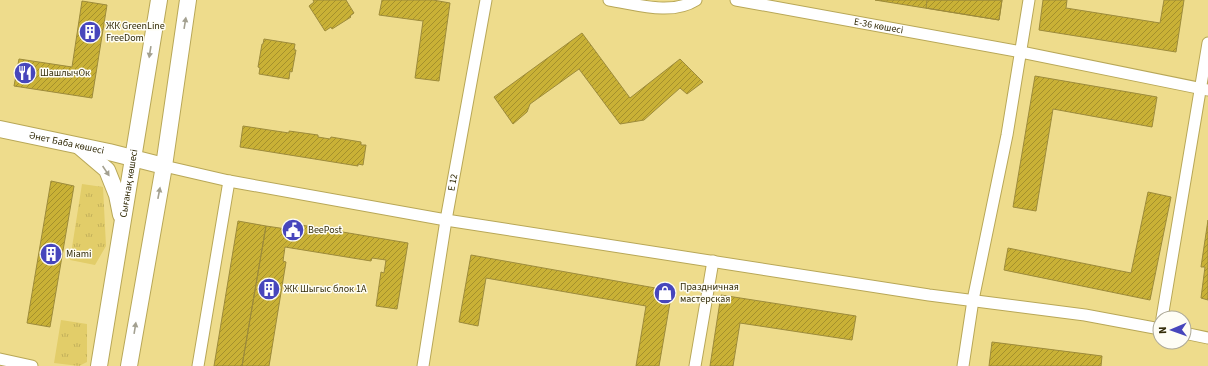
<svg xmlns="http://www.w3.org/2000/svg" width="1208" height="366" viewBox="0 0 1208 366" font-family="'Source Sans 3',sans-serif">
	<defs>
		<pattern id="grass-tufts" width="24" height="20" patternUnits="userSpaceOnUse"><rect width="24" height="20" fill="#e2cd69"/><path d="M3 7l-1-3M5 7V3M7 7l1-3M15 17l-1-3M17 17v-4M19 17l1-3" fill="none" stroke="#c2b05a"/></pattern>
		<pattern id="building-hatch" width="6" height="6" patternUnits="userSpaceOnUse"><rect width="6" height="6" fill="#c9b136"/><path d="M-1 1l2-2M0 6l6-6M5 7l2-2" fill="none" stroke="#a4902c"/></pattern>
	</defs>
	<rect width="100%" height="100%" fill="#eedc8c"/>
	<path fill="url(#grass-tufts)" d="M82,184L103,187L106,246L95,265L70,260Z
		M61,320L87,324V362L79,366L54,363Z"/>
	<path fill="url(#building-hatch)" stroke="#9d8b3b" d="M313,0H346L354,13L350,16L351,17L332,29L331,27L325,31L309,6L314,2Z
		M382,0H433L450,3L439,81L415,78L423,21L379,15Z
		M875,0H1002L999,20Z
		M927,0H1002L999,20L926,8Z
		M1043,0H1067L1066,8L1160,23L1164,0H1184L1176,52L1039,30Z
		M82,1L107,5L92,98L14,86L19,59L72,67Z
		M582,33L630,98L680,59L703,82L687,94L680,88L644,120L620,124L579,69L530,104L527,112L513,124L494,97Z
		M264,39L295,44L294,50H296L292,72L290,71L289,79L259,74L260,68L258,67L262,44H263Z
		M1035,76L1157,97L1152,127L1053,109L1036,211L1013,207Z
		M243,126L289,133V131L318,135V137L330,139L331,137L361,142V145H366L363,165L358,164V166L240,147Z
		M51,181L74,186L50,327L27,323Z
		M1148,192L1171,197L1150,300L1004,270L1008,248L1131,273Z
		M1208,220V300L1201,298L1205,267H1201Z
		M238,221L266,226L242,366H214Z
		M301,225L408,243L397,309L376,306L381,272L384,273L386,260L372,258L371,261L285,247L283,261L286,262L269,366H242L266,226L300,231Z
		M471,255L672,291L659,366H636L646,306L486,278L478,326L459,322Z
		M721,295L856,316L852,340L740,323L733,366H710Z
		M992,342L1102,356L1101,366H989Z"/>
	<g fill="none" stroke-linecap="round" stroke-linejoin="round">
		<g stroke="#b8a757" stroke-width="13">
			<g id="street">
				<path d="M609,0C636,4 671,16 696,0"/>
				<path id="s1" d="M736,0L1021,52L1208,90"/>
				<path d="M164,166L229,181L446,220L929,295L1085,315L1160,329"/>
				<path d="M1162,318L1208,43"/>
				<path d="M1184,333L1208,338"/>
				<path d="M0,359L32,366"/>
				<path d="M198,366L229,181"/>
				<path id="s2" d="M423,366L446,220L486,0"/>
				<path d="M695,366L713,261"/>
				<path d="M963,366L973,300L1007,135L1029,0"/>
			</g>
		</g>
		<g stroke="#b8a757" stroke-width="18">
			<g id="secondary">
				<path id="s3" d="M0,129L109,152L164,166"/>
				<path d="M80,147L107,170L117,195L121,215"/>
				<path id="s4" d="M99,366L159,0"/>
				<path d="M129,366L164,166L188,0"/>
			</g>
		</g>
		<use href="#street" stroke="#fff" stroke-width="11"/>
		<use href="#secondary" stroke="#fff" stroke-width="16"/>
	</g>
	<defs><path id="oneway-solid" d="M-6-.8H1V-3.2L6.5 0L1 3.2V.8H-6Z"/></defs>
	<g fill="#a3a090">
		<use href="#oneway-solid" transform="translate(185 23) rotate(-81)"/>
		<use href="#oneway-solid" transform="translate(150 52) rotate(99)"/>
		<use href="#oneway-solid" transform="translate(106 171) rotate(56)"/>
		<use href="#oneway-solid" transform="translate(159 193) rotate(-79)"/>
		<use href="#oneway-solid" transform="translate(135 328) rotate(-81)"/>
	</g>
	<defs>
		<g id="building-disc" transform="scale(1.15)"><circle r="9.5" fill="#4746bc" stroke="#fefdf5"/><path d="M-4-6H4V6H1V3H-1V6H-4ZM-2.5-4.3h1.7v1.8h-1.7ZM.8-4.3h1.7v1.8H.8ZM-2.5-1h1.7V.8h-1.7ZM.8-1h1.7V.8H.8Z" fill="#fff"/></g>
		<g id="restaurant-disc" transform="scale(1.15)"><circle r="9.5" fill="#4746bc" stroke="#fefdf5"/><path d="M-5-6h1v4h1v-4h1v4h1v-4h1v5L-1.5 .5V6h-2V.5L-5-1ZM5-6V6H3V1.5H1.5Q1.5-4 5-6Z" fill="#fff"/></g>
		<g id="civic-disc" transform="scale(1.15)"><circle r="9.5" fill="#4746bc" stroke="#fefdf5"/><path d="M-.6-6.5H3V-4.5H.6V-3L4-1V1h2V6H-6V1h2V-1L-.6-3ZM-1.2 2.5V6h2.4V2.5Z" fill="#fff"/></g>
		<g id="shop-disc" transform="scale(1.15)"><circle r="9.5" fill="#4746bc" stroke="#fefdf5"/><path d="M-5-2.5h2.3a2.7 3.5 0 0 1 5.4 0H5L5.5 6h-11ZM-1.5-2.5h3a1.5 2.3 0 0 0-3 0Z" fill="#fff"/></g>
	</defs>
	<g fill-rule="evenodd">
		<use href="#building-disc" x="90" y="32"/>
		<use href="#restaurant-disc" x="25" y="73"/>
		<use href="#civic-disc" x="293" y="230"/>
		<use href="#building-disc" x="51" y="254"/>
		<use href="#building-disc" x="269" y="289"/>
		<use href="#shop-disc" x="665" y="293"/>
	</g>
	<g text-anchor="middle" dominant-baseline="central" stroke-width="3" stroke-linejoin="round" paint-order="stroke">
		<g font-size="10" fill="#332c09" stroke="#fefdf5" text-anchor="start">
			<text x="106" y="26">ЖК GreenLine<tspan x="106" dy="12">FreeDom</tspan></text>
			<text x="40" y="73">ШашлычОк</text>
			<text x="308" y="230">BeePost</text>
			<text x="66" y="254">Miami</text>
			<text x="680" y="287">Праздничная<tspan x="680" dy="12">мастерская</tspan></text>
			<text x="284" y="289">ЖК Шыгыс блок 1А</text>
		</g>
		<g font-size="10" fill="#332c09" stroke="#fefdf5">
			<text stroke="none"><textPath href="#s1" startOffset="145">Е-36 көшесі</textPath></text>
			<text stroke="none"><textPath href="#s3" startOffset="68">Әнет Баба көшесі</textPath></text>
			<text stroke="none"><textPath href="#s4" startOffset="185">Сығанақ көшесі</textPath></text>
			<text stroke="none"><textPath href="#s2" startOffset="186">E 12</textPath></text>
		</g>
	</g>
	<g transform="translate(1172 330) rotate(268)"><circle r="19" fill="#fefdf5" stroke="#ada997"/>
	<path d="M0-3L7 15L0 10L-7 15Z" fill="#4746bc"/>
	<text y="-6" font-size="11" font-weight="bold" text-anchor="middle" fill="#332c09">N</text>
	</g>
</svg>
